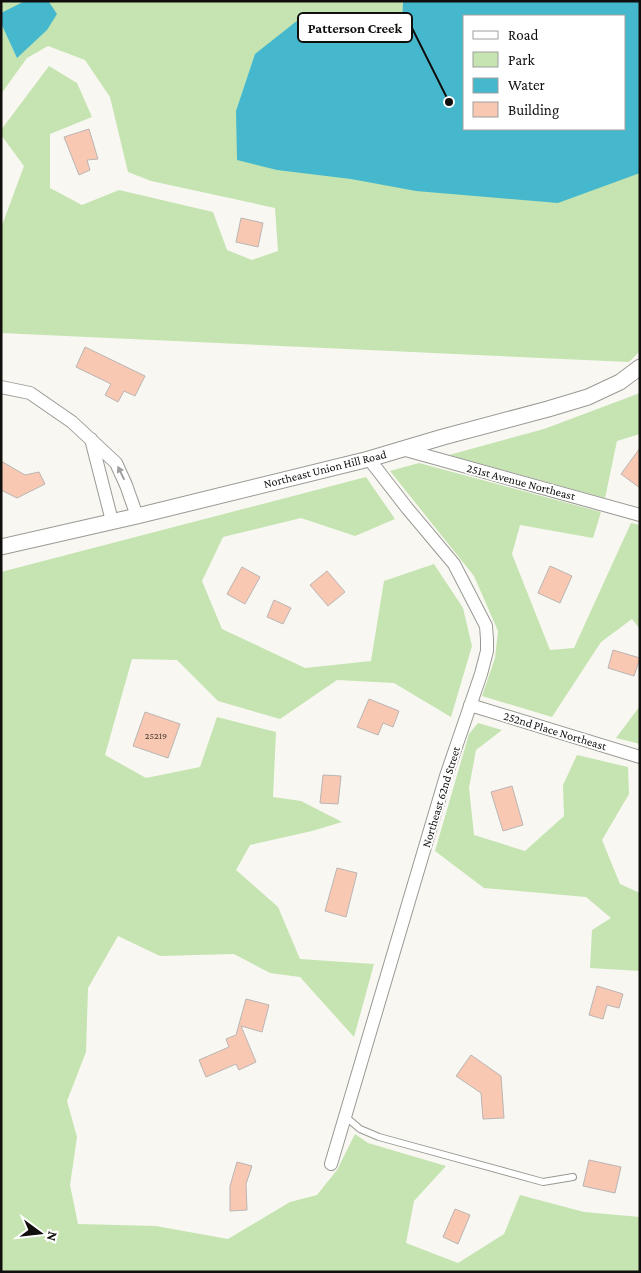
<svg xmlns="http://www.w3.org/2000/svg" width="641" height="1273" viewBox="0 0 641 1273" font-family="'Crimson Pro',serif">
	<rect width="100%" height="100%" fill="#f8f7f1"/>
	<path fill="#c5e4b1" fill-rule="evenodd" d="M1,1H640V351L629,362L1,333V228L24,166L1,135V130L49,66L77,83L92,117L50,134V188L82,205L119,190L213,212L227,250L252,260L278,251L275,208L151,181L128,172L110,97L85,60L48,46L27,58L1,94ZM465,16H625V129H465Z
		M640,393V434L617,441L605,498L449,455L544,429Z
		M419,463L601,512L593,538L520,525L512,554L550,650L574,648L631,523L640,525V629L632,619L601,642L552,717L482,696L495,658L498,631L474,576L390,471Z
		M366,477L395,519L355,536L301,518L223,537L202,581L222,629L305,668L371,661L384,581L434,564L463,608L472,646L451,717L394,683L337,680L280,719L218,701L177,660L132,659L105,755L146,778L200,767L217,717L276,732L273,797L301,801L342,822L312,831L250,845L236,870L278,907L300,959L374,964L354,1037L300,977L270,973L234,954L160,956L118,936L88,988L86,1052L67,1101L77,1137L70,1185L78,1224L156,1226L228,1239L290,1202L317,1195L337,1170L355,1134L368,1143L446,1166L414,1201L406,1243L458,1263L504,1234L520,1195L584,1212L640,1217V1272H1V572Z
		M640,706V744L616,738Z
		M478,723L502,730L476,750L469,788L474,835L525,851L564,816L563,785L577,755L628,767L629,794L602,840L620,884L640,893V971L590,968L592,930L611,918L586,897L484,888L435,851L469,734Z"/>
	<path fill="#45b8cd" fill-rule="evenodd" d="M25,1L49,2L57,14L47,30L17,58L1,23V13Z
		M403,1H640V173L558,203L416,191L351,179L277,170L237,160L236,111L255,54L298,20L346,34L402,30ZM465,16H625V129H465Z"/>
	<path fill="#f9c8b3" stroke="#bab5b3" d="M89,129L98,159L87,160L90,170L79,175L64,137Z
		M241,218L263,223L258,247L236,242Z
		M85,347L145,376L135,396L124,391L118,402L105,395L111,384L76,367Z
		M640,448V488L621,474Z
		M1,461L25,475L39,472L45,484L17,498L1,490Z
		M550,566L572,576L560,603L538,593Z
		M242,567L260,577L245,604L227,594Z
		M327,571L345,592L328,606L310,585Z
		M274,600L291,608L283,624L267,617Z
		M613,650L640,658L634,676L608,668Z
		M369,699L399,711L393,727L383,723L378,735L357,727Z
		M145,712L180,724L168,758L133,746Z
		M323,775L341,776L338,804L320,803Z
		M512,786L523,825L503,831L491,792Z
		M337,868L357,873L346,917L325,911Z
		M597,986L623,994L619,1008L607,1005L603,1019L589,1015Z
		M246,999L269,1005L262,1032L241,1026L256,1062L239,1070L236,1064L206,1077L199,1060L229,1047L226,1039L236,1035Z
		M471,1055L501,1076L504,1118L483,1119L481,1093L456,1076Z
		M589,1160L621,1167L615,1193L583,1186Z
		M237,1162L252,1166L246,1184L247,1210L230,1211V1186Z
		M455,1209L470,1215L458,1244L443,1237Z"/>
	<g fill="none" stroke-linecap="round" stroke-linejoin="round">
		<g stroke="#9a9994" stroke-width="8">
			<path id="service" d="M346,1117L360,1129L379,1137L543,1182L573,1177"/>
		</g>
		<g stroke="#9a9994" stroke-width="14">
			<path id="minor" d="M1,387L30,393L72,422L116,463L126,485L137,516
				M91,439L112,521
				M402,449L640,515
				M470,705L640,757
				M331,1164L446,776L481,674L487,651V639L486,626L454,564L407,508L369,459"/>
		</g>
		<g stroke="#9a9994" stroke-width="17">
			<path id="tertiary" d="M1,547L137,516L369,459L443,437L548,409L588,397L620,382L640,367"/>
		</g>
		<use href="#service" stroke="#fff" stroke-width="6"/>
		<use href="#minor" stroke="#fff" stroke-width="12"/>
		<use href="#tertiary" stroke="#fff" stroke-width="15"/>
	</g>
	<defs><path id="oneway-solid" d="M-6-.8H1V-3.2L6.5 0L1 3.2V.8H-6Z" transform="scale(1.25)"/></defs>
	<use fill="#9f9f9e" href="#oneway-solid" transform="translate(121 473) rotate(-116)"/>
	<g text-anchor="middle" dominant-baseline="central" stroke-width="4" stroke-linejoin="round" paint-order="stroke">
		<g font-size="10" fill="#4a3d36">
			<text x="156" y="735">25219</text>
		</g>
		<g font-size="12" fill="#100f0d" stroke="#fff">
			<text transform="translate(325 469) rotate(-14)">Northeast Union Hill Road</text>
			<text transform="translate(521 482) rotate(15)">251st Avenue Northeast</text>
			<text transform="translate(555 731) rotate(17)">252nd Place Northeast</text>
			<text transform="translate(441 797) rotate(-73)">Northeast 62nd Street</text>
		</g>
	</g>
	<path fill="none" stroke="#100f0d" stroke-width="2" d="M449 102L412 28"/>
	<circle fill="#100f0d" stroke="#fff" stroke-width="2" cx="449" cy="102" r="5"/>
	<rect fill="#fff" stroke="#100f0d" stroke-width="2" x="298" y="13" width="114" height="29" rx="5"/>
	<g font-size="14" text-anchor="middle" font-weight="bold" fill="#100f0d">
		<text x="355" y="33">Patterson Creek</text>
	</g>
	<rect width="641" height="1273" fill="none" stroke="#100f0d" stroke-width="5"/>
	<rect x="463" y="15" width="162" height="115" fill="#ffffff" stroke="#9f9f9e"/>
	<rect x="473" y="31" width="25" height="8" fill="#ffffff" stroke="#9f9f9e"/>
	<text x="508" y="40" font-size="15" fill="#100f0d">Road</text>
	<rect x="473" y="52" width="25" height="15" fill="#c5e4b1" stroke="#9f9f9e"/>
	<text x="508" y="65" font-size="15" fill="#100f0d">Park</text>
	<rect x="473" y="78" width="25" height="15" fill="#45b8cd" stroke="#9f9f9e"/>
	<text x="508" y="90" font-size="15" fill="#100f0d">Water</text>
	<rect x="473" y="102" width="25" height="15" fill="#f9c8b3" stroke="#9f9f9e"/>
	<text x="508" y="115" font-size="15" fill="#100f0d">Building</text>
	<g transform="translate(40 1233) rotate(105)" stroke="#ffffff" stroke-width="4" paint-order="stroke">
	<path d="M0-4L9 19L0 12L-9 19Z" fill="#100f0d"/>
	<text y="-8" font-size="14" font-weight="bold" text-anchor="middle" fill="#100f0d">N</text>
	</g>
</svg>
